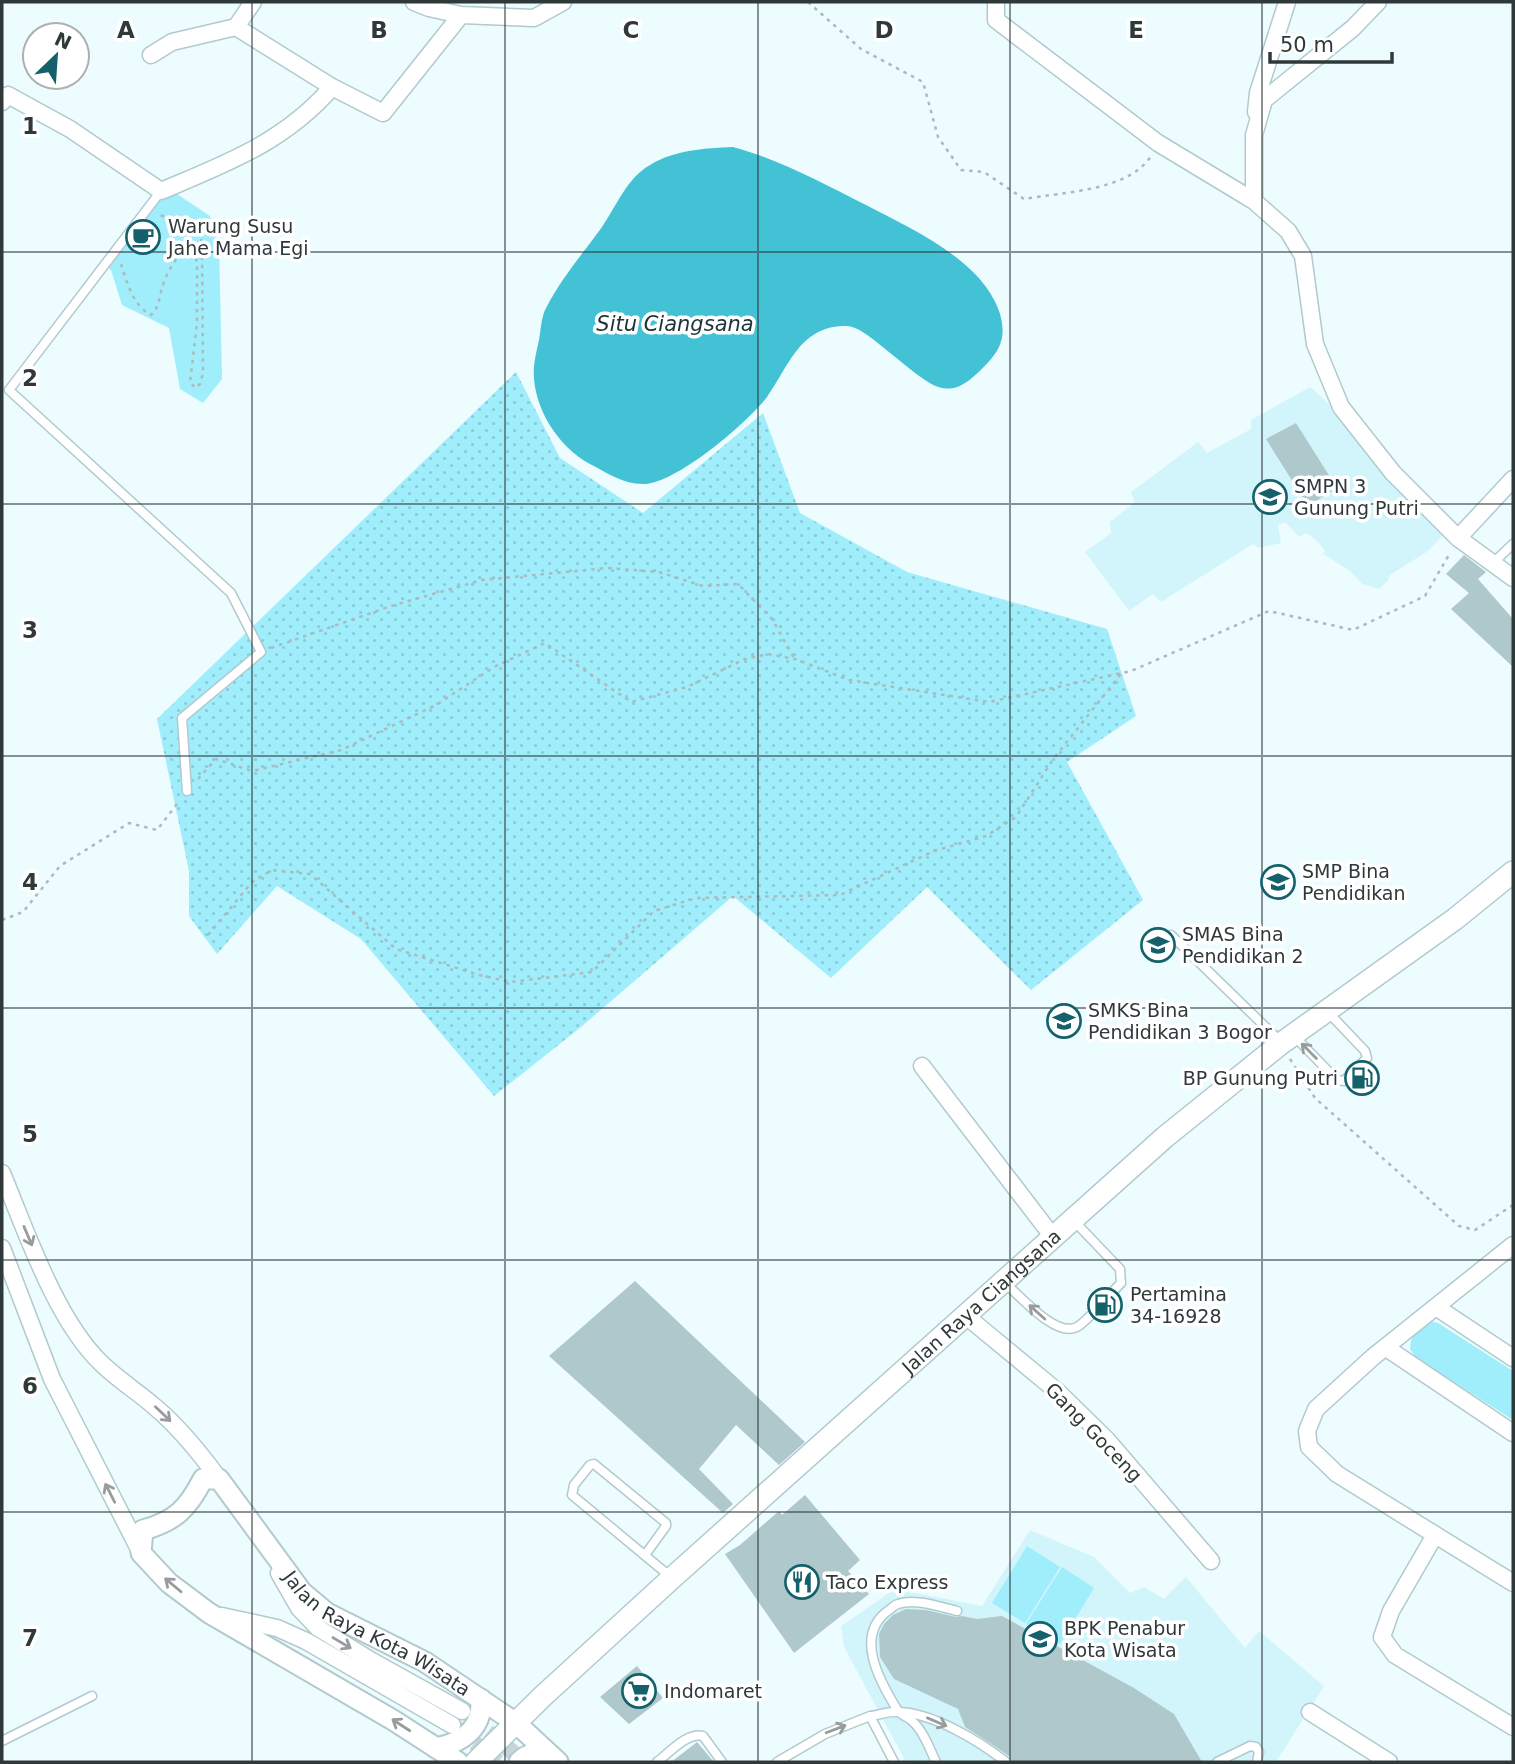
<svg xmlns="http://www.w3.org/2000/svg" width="1515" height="1764" viewBox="0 0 1515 1764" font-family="'DejaVu Sans',sans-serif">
	<defs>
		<pattern id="grass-dots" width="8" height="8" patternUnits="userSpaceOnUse" patternTransform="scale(1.75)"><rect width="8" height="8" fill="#a0edfb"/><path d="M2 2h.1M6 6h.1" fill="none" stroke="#8accd8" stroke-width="1.8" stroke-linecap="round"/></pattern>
	</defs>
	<rect width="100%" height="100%" fill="#edfcff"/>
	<path fill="#d2f5fc" d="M1310,387L1325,400L1350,429L1383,473L1443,535L1428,551L1390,575L1388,581L1379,589L1362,584L1350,571L1323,554L1325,550L1314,538L1306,533L1299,537L1285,522L1278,525L1281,543L1258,548L1253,544L1161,602L1153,594L1129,611L1085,552L1111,533L1110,522L1135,502L1131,492L1198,442L1207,453L1251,429V420Z
		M1030,1530L1094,1557L1130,1593L1144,1587L1164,1599L1186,1577L1245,1648L1259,1631L1324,1686L1276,1762H906L844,1647L841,1626L895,1589L982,1606Z"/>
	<path fill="url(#grass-dots)" d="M516,372L560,458L643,513L763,413L800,513L907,572L1107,629L1136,716L1067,762L1143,900L1031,990L927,887L831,978L733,896L581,1027L494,1096L361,939L277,886L217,954L189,916V871L157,719Z"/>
	<path fill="#a0edfb" d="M161,191L177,194L210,216L219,244L222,379L203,403L180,389L169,328L122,305L111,270L105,264Z
		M1429,1321L1438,1323L1513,1371V1420L1416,1358L1410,1349C1411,1335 1416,1327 1429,1321Z
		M1027,1546L1060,1567L1025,1623L992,1603Z
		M1062,1567L1094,1588L1060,1644L1026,1624Z"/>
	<path fill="#43c2d6" d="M733,147C781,160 822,183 866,205C902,224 942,242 972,271C991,289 1011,321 999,347C994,358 981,370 973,377C948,399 932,386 910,369C898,359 886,350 874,340C866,334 856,326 845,326C800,326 789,366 767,397C747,423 678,482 645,484C625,485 607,473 590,464C557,446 531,405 534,366C535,357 537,349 539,340C541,330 541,317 546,308C561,279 583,253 602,227C617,205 627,178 650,165C674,150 706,148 733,147Z"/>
	<path fill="#afc8cc" d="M145,222L159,233L142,254L130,243Z
		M1296,423L1337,488L1308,506L1266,439Z
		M1464,555L1486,572L1478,579L1513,619V667L1451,609L1469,593L1446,574Z
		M635,1281L805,1442L779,1465L736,1425L699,1469L733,1504L723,1513L549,1356Z
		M805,1495L860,1560L848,1571L869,1594L794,1653L725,1554L740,1545L779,1511L782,1515Z
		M906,1609L926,1610L956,1617L962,1616L977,1619L1002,1616L1134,1688L1174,1714L1202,1762H1012L1010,1757L999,1749L965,1727L958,1709L894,1679L880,1657L879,1634L884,1624L893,1615Z
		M637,1666L663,1698L629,1724L600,1697Z
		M697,1742L714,1762H671L696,1743Z"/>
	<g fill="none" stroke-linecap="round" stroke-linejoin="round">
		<path stroke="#c7d5d8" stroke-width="16" stroke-dasharray="16 8" stroke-linecap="butt" d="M469,1717L525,1762
			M456,1728L498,1762"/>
		<g stroke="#b1cace" stroke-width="11">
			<path id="service" d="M161,191L9,390L231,593L261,652L182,718L187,791
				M1493,563L1513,544
				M1171,935L1280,1041
				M1295,1037L1337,1080L1344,1081L1367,1058L1365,1051L1327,1011
				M1004,1282C1020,1296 1056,1338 1077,1327C1088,1321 1111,1293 1121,1283L1120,1269L1074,1221
				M645,1555L666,1526V1523L594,1464L590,1465L574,1485L572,1495L672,1578
				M870,1716C879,1715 888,1711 897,1712C932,1712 979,1741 1006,1762
				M2,1741L92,1696
				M657,1762C669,1753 687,1732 703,1736L722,1762
				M777,1762L825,1734L870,1716L894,1762
				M936,1762C929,1748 924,1731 911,1720C908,1717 901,1715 898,1711C880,1682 853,1635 889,1610C892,1608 894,1605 898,1604C915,1598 940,1607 957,1611
				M1217,1762L1250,1746L1256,1747L1259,1752L1257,1762"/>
		</g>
		<g stroke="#b1cace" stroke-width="19">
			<path id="minor" d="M414,2L429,8L461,15L534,18L563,2
				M996,2V20L1158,143L1254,201L1288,231L1303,256L1315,344L1341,407L1393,473L1458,538L1513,578
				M236,27L332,87L383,113L461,15
				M151,55L172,42L236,27L253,2
				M2,102L8,95L70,129L161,191C225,164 285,142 332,87
				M1256,112L1258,93L1287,2
				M1254,201V135L1264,100L1353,28L1378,2
				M1458,538L1513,479
				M922,1066L1053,1237
				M2,1173C26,1231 56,1320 101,1363C117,1379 138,1392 155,1407C180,1428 200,1453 219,1479
				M1513,1245L1373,1357L1316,1409L1307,1431L1309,1447L1337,1474L1513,1583
				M2,1248L52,1379L141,1553
				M1436,1307L1513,1358
				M966,1316L1058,1392L1107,1440L1211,1561
				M1385,1347L1513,1433
				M1435,1535L1391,1611L1382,1637L1395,1655L1513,1727
				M279,1573L299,1608L318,1628L372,1661L462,1711
				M222,1616L277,1628L306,1641L452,1725
				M1310,1712L1389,1762"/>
		</g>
		<g stroke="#b1cace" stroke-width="23">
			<g id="tertiary">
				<path d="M436,1748C462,1743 483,1728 481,1699"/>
				<path id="s1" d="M458,1762L393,1720L209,1613L169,1583L141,1553L143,1530C176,1521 188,1508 203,1479H219L302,1592L327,1613L425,1662L516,1723L558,1762"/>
				<path d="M519,1762C529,1752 537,1752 551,1756"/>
			</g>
		</g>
		<g stroke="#b1cace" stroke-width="24">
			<g id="secondary">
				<path id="s2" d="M476,1762L543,1696L672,1578L1165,1137L1279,1045L1455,919L1513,872"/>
			</g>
		</g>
		<path stroke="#adbabc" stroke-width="2.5" stroke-dasharray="3.5 5" stroke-linecap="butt" d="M808,2L861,49L923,82L938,137L961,170L984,172L1024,199C1063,192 1129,191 1151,156
			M121,264C127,282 133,306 151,315C159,308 159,298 162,288C166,274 175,258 186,248L194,252L197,262V323L190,383L196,388L200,384L203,373L202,249L201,238L192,223L159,215
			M271,648L391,606L482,580L607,568L659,572L703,586L738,584L772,619L794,658
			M198,779L216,759L252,771L341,750L436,705L494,667L545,643L631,702L687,687L745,659L768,654L795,659L849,680L989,702L1131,671L1269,611L1353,630L1425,596L1450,553
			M2,920L23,912L60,866L129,823L157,830L180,800
			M208,935L252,882L272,870L310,874L396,949L479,975L511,982L592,972L654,911L696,898L840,895L934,851L986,836L1016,817L1054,758L1121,674
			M1290,1059L1315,1098L1459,1226L1475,1230L1513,1205"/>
		<use href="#service" stroke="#fff" stroke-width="8"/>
		<use href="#minor" stroke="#fff" stroke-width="16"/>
		<use href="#tertiary" stroke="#fff" stroke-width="19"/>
		<use href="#secondary" stroke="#fff" stroke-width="21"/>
	</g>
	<defs><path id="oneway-shaft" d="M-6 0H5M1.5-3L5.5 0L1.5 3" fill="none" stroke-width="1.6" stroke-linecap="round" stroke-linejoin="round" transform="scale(1.75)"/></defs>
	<g stroke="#979c9c">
		<use href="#oneway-shaft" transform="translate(1309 1051) rotate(-135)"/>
		<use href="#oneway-shaft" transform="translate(28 1236) rotate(67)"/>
		<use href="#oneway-shaft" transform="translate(1037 1312) rotate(-138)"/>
		<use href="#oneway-shaft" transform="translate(163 1414) rotate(44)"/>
		<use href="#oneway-shaft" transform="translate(110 1493) rotate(-117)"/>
		<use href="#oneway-shaft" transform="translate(173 1585) rotate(-140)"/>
		<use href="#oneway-shaft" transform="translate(342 1643) rotate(31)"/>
		<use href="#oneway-shaft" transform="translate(937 1722) rotate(23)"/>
		<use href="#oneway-shaft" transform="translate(401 1725) rotate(-147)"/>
		<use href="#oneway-shaft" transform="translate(836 1729) rotate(-21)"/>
	</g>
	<path fill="none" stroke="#2f393a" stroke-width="2" stroke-opacity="0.55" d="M252,2V1762M505,2V1762M758,2V1762M1010,2V1762M1262,2V1762M2,252H1513M2,504H1513M2,756H1513M2,1008H1513M2,1260H1513M2,1512H1513"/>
	<defs>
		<g id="cafe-ring" transform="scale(1.75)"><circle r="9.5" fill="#fff" stroke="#14616c" stroke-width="1.5"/><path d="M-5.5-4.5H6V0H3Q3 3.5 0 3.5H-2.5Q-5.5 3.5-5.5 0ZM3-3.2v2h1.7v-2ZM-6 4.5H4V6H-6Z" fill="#14616c"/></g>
		<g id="school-ring" transform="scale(1.75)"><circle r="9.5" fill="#fff" stroke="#14616c" stroke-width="1.5"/><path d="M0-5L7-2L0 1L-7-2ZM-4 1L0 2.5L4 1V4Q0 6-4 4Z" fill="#14616c"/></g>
		<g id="fuel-ring" transform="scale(1.75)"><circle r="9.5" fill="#fff" stroke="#14616c" stroke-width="1.5"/><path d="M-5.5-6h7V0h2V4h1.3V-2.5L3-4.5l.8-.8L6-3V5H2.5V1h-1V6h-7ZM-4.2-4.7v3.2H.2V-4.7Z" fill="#14616c"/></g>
		<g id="restaurant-ring" transform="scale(1.75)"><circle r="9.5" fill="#fff" stroke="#14616c" stroke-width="1.5"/><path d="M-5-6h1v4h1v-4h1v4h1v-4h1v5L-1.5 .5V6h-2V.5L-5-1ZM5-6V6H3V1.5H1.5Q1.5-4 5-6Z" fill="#14616c"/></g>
		<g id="supermarket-ring" transform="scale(1.75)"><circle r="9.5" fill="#fff" stroke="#14616c" stroke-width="1.5"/><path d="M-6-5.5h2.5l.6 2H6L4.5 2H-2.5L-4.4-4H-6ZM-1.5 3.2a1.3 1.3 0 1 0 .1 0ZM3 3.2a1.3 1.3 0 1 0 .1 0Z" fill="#14616c"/></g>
	</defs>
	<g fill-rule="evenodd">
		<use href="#cafe-ring" x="143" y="237"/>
		<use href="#school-ring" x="1270" y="497"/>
		<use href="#school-ring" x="1278" y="882"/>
		<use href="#school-ring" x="1158" y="945"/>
		<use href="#school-ring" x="1064" y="1021"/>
		<use href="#fuel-ring" x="1362" y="1078"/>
		<use href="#fuel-ring" x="1105" y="1305"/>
		<use href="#restaurant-ring" x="802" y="1582"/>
		<use href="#school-ring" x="1040" y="1639"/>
		<use href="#supermarket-ring" x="639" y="1691"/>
	</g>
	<g text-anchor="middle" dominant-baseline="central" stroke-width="7" stroke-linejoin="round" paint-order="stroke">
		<g font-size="19" fill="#2f393a" stroke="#fff" text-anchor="start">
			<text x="168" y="226">Warung Susu<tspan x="168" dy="22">Jahe Mama Egi</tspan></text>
			<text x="1294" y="486">SMPN 3<tspan x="1294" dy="22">Gunung Putri</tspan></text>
			<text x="1302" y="871">SMP Bina<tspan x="1302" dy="22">Pendidikan</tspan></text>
			<text x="1182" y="934">SMAS Bina<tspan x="1182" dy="22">Pendidikan 2</tspan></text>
			<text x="1088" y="1010">SMKS Bina<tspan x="1088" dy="22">Pendidikan 3 Bogor</tspan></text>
			<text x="1338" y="1078" text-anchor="end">BP Gunung Putri</text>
			<text x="1130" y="1294">Pertamina<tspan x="1130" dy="22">34-16928</tspan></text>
			<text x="826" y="1582">Taco Express</text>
			<text x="1064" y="1628">BPK Penabur<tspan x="1064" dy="22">Kota Wisata</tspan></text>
			<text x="664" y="1691">Indomaret</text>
		</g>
		<g font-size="19" fill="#2f393a" stroke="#fff">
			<text stroke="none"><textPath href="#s2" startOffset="684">Jalan Raya Ciangsana</textPath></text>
			<text transform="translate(1094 1432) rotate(46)">Gang Goceng</text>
			<text stroke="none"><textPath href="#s1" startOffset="728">Jalan Raya Kota Wisata</textPath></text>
		</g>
		<g font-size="21" font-style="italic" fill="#1d3337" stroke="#fff">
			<text x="675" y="324">Situ Ciangsana</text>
		</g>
	</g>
	<g font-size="23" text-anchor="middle" font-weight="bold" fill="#2f393a" stroke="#fff" stroke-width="7" stroke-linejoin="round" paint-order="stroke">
		<text x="126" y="38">A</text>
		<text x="379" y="38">B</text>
		<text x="631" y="38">C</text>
		<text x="884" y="38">D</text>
		<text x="1136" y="38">E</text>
		<text x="30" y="134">1</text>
		<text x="30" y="386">2</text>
		<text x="30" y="638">3</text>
		<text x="30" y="890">4</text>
		<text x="30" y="1142">5</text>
		<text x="30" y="1394">6</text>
		<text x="30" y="1646">7</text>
	</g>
	<rect width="1515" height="1764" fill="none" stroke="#2f393a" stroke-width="7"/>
	<g transform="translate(56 56) rotate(25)"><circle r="33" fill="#ffffff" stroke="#acb0b0" stroke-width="2"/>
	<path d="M0-5L12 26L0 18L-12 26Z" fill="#14616c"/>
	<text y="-10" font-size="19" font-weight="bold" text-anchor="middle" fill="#2f393a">N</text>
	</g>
	<path d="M1270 52v10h122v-10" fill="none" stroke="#2f393a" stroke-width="3.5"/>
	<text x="1280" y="52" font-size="21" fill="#2f393a" stroke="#ffffff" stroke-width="5" paint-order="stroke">50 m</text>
</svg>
